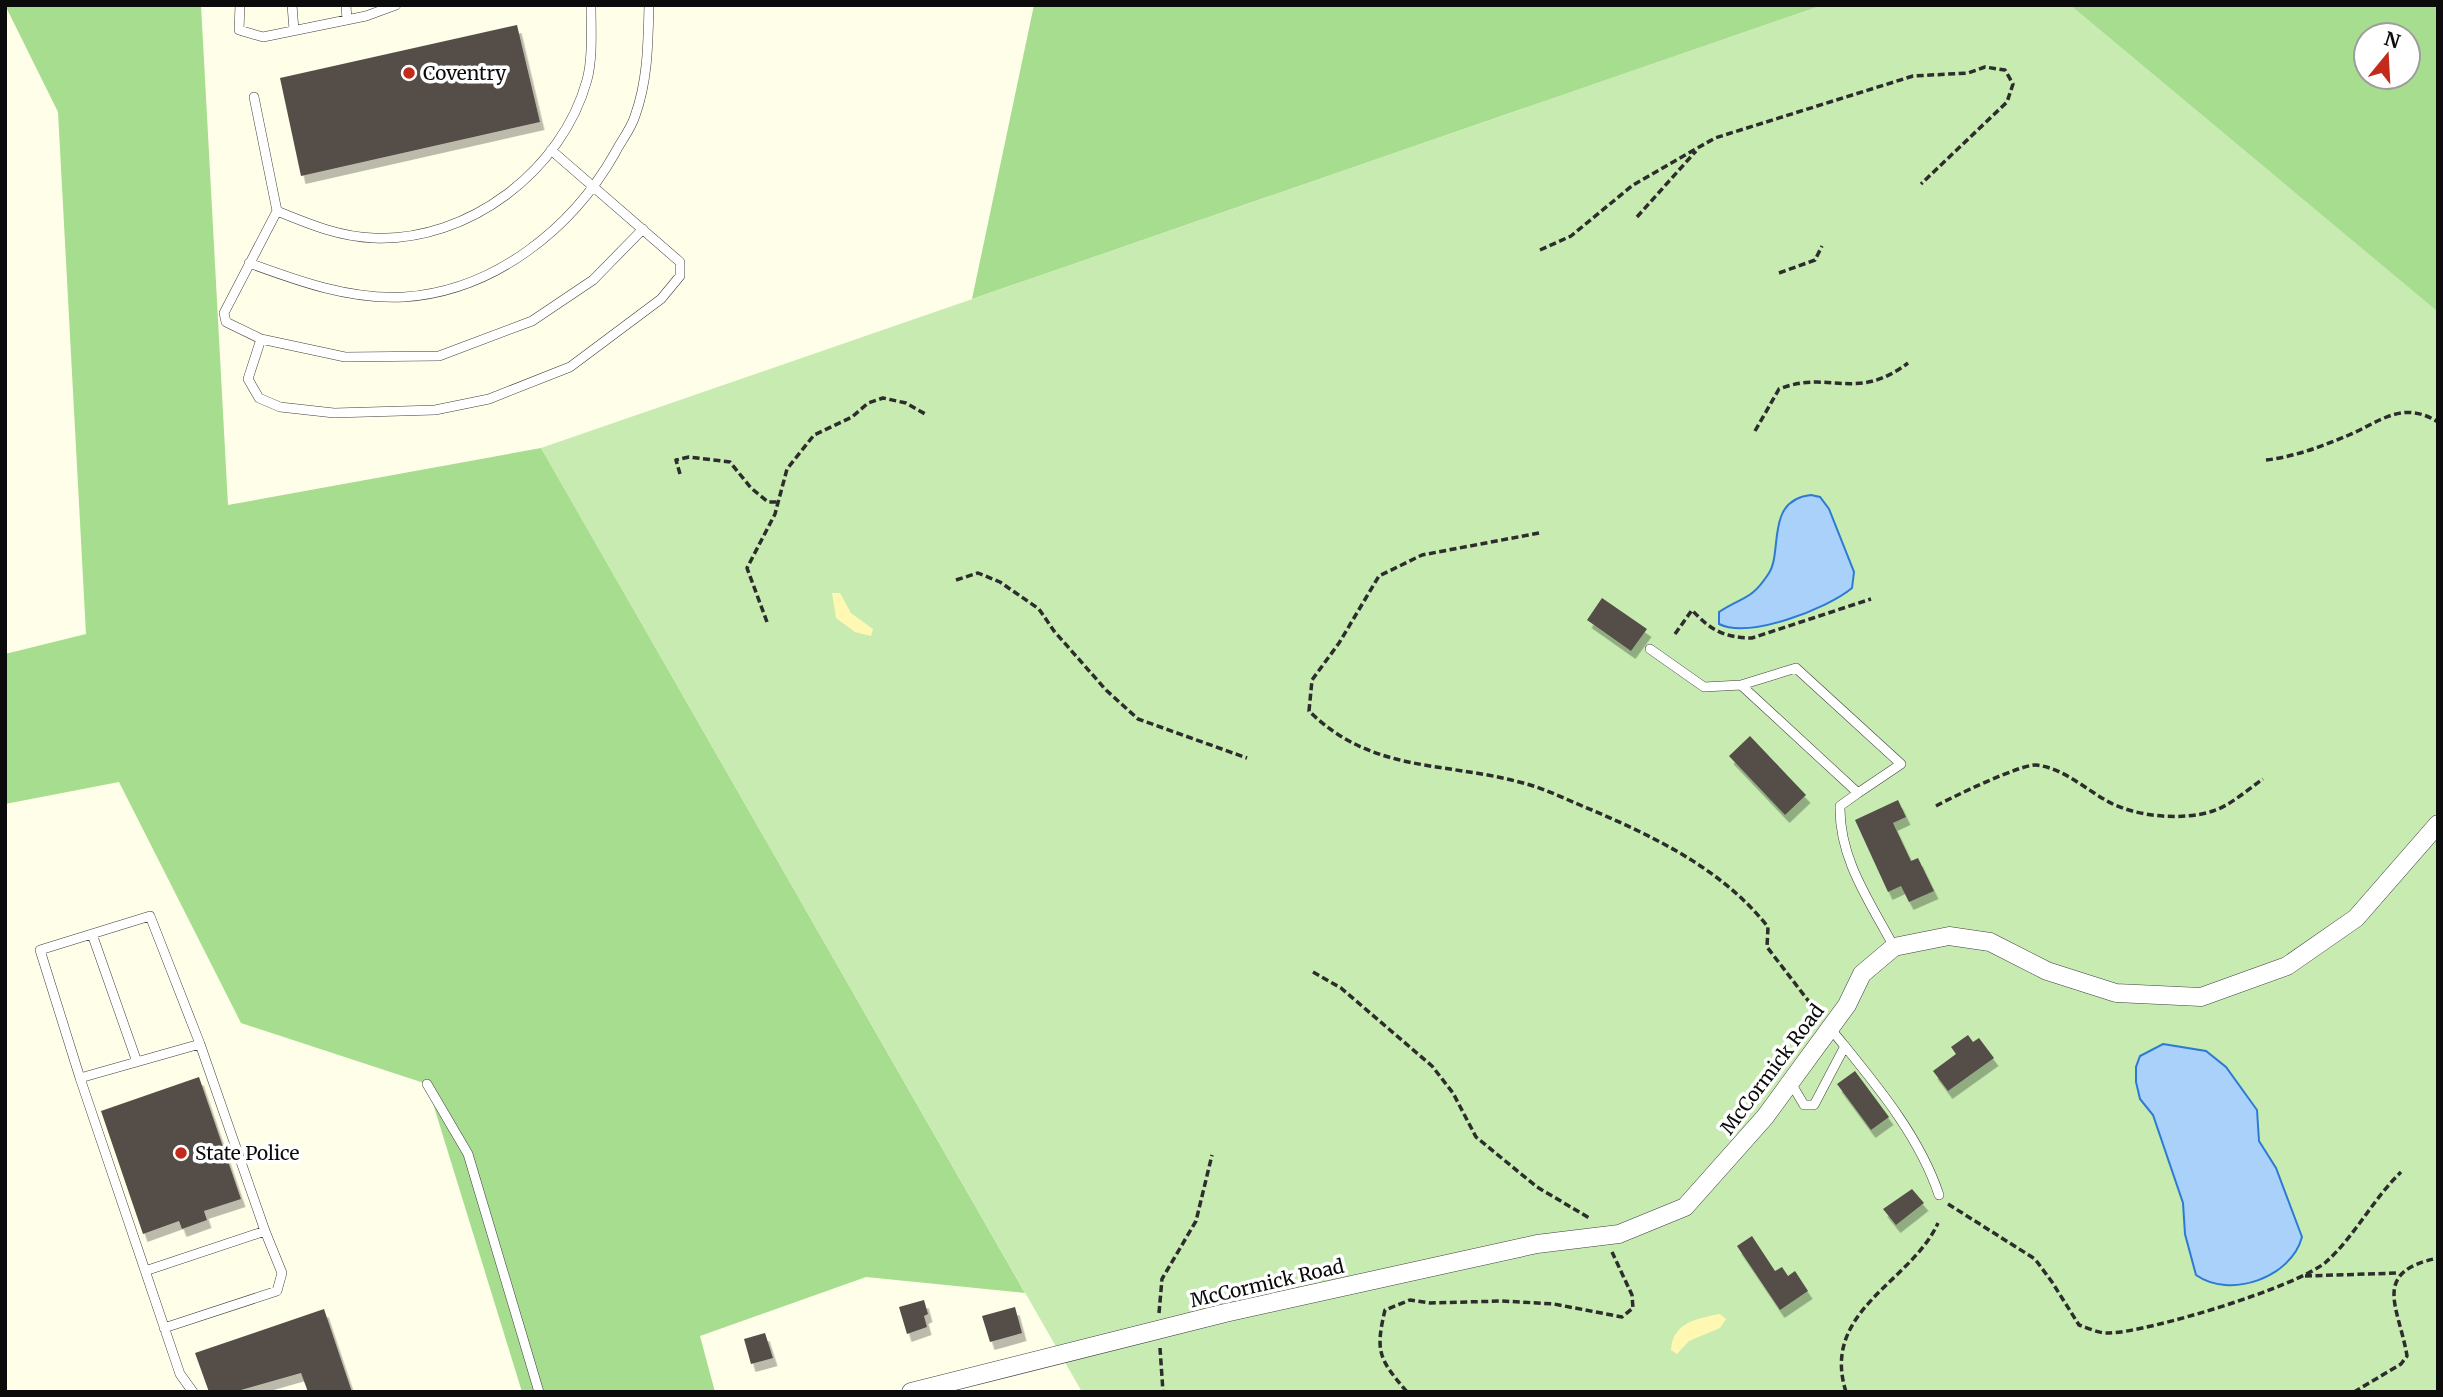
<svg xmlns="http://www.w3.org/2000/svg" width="2443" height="1397" viewBox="0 0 2443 1397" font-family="Merriweather,serif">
	<defs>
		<filter id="shadow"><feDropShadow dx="4.5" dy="8" stdDeviation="0" flood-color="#0004"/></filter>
	</defs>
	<rect width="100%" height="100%" fill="#fffee9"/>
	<path fill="#c7ebb1" d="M1823,5H2070L2438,312V1392H1082L541,448Z"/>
	<path fill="#a7dd8f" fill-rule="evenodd" d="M5,5H201L228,505L541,448L1025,1293L866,1277L700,1336L715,1392H522L427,1084L241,1023L119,782L5,804V654L86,634L58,112Z
		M1034,5H1823L972,299Z
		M2070,5H2438V312ZM2366,35H2408V77H2366Z"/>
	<path fill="#fef8b2" d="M832,593H840L851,613L873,629L871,636L855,632L836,618Z
		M1720,1314L1726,1319L1720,1328L1689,1341L1677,1354L1671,1350C1672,1322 1699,1318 1720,1314Z"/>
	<path fill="#aad1fa" stroke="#2d7ad5" stroke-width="2" d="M1811,495L1820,497L1829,509L1854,572L1852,588C1827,609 1749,639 1719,624V612C1743,596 1751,601 1769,573C1783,551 1765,500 1811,495Z
		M2163,1044L2206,1051L2226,1067L2257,1110L2259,1141L2276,1168L2302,1237C2291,1278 2230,1299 2196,1275L2185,1234L2183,1203L2153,1115L2140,1099L2136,1082V1067L2140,1056Z"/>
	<path fill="#544e47" filter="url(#shadow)" d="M517,25L540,122L301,176L280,78Z
		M1602,598L1647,629L1631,651L1587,620Z
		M1750,736L1806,795L1785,815L1729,756Z
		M1898,800L1906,817L1893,823L1911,861L1918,858L1934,891L1909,902L1901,886L1888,892L1855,820Z
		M1968,1035L1973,1042L1979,1038L1994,1058L1948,1091L1933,1071L1956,1054L1951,1047Z
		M1855,1071L1889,1117L1871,1130L1837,1084Z
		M199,1077L241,1199L204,1211L207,1220L182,1229L179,1221L143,1234L101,1111Z
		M1912,1189L1924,1203L1896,1225L1883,1209Z
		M1752,1236L1775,1271L1782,1267L1788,1276L1795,1271L1808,1291L1780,1310L1737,1246Z
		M924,1300L928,1314L924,1316L927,1327L907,1334L899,1307Z
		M1015,1307L1022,1333L990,1342L982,1316Z
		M324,1309L352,1392H308L301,1373L234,1392H209L195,1353Z
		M765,1333L773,1358L751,1364L744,1339Z"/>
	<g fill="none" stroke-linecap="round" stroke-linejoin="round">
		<g stroke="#3e3e3e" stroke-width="10">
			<path id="service" d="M240,5L239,30L263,37L366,16L396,5
				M292,5L294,30
				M346,5L347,20
				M254,97L277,211C309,224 339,237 374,238C468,242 562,171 587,80C593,57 591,29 591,5
				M277,211L224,313L226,322L261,339L248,379L259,398L280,407L334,413L435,410L489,399L570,367L661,299L680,276V262L551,150
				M249,263C298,281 350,300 404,297C494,291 572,229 615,153C621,141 631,129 635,116C648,80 648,43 649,5
				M261,339L345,357L439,356L532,321L593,280L643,229
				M1650,649L1704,687L1741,685L1858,793L1840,806C1839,859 1870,902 1894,947
				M1741,685L1796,668L1901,764L1858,793
				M92,934L137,1062
				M1830,1028C1871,1079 1918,1132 1939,1195
				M80,1078L40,950L150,916L200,1044
				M1791,1083L1804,1105H1814L1845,1046
				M427,1084L468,1154L539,1392
				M145,1271L265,1231L200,1044L80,1078L180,1374L193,1392
				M164,1328L277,1291L282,1273L265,1231"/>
		</g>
		<g stroke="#3e3e3e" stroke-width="19">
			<path id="minor" d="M911,1392L1225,1313L1537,1244L1619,1234L1685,1207L1765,1117L1847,1005L1862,974L1894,947L1949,936L1990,942L2047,971L2116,993L2201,997L2287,966L2356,918L2438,824"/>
		</g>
		<path stroke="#2d2d2d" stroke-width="3.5" stroke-dasharray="7 3.5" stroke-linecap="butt" d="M1637,217L1696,151
			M1540,250L1571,236L1633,185L1715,138L1913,76L1968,73L1985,67L2005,70L2013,84L2007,102L1921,184
			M1779,273L1815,260L1822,246
			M1755,431L1779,389C1830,369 1855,403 1908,363
			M2266,460C2294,457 2323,446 2349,435C2381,421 2403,400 2438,422
			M680,474L676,460L689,457L730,462L751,488L768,502H777
			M1539,533L1422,555L1379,576L1339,643L1312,680L1309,711C1373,774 1444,761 1523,783C1547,789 1569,801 1592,810C1657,838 1723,870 1768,927L1767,947L1820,1016
			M956,580L978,573L1000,582L1039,609L1054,631L1106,690L1138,719L1247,758
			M767,622L747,568L775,514L787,469L814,435L852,417L868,403L883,398L906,403L927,415
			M1675,634L1692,610C1710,630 1725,638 1752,638L1871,599
			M1936,806C1952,797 2021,764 2036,765C2063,768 2084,788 2107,801C2135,817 2183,821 2213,811C2231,805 2247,790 2263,779
			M1313,972L1341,988L1432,1066L1453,1093L1476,1137L1537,1187L1591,1219
			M1948,1204L2035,1259L2052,1282L2079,1325C2088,1328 2100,1334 2109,1333C2149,1332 2297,1287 2326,1262C2355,1236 2373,1199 2401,1172
			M2305,1276L2399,1273
			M1159,1313L1162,1279L1196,1221L1212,1155
			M1160,1348L1163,1392
			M1407,1392C1379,1359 1375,1352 1385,1310L1410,1300L1430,1303L1502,1301L1554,1304L1622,1317L1633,1308L1632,1295L1612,1252
			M1846,1392C1820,1310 1911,1283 1938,1223
			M2354,1392L2401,1364L2407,1356C2399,1307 2370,1272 2438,1258"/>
		<use href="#service" stroke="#fff" stroke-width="9"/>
		<use href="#minor" stroke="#fff" stroke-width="18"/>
	</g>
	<g fill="#c22b1c" stroke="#fff" stroke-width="2.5">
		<circle cx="409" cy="73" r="7"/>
		<circle cx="181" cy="1153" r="7"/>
	</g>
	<g text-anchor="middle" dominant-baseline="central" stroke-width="7" stroke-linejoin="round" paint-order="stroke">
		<g font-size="19" fill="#0b0b0b" stroke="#fff" text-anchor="start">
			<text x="423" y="73">Coventry</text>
			<text x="195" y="1153">State Police</text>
		</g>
		<g font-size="19" fill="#0b0b0b" stroke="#fff">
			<text transform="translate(1772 1069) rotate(-53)">McCormick Road</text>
			<text transform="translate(1267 1283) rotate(-13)">McCormick Road</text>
		</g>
	</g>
	<rect width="2443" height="1397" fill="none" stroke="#0b0b0b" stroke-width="14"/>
	<g transform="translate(2387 56) rotate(18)"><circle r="33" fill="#ffffff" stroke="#9d9d9d" stroke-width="2"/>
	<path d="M0-5L12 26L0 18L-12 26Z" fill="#c22b1c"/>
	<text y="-10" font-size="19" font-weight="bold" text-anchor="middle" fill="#0b0b0b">N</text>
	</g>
</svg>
